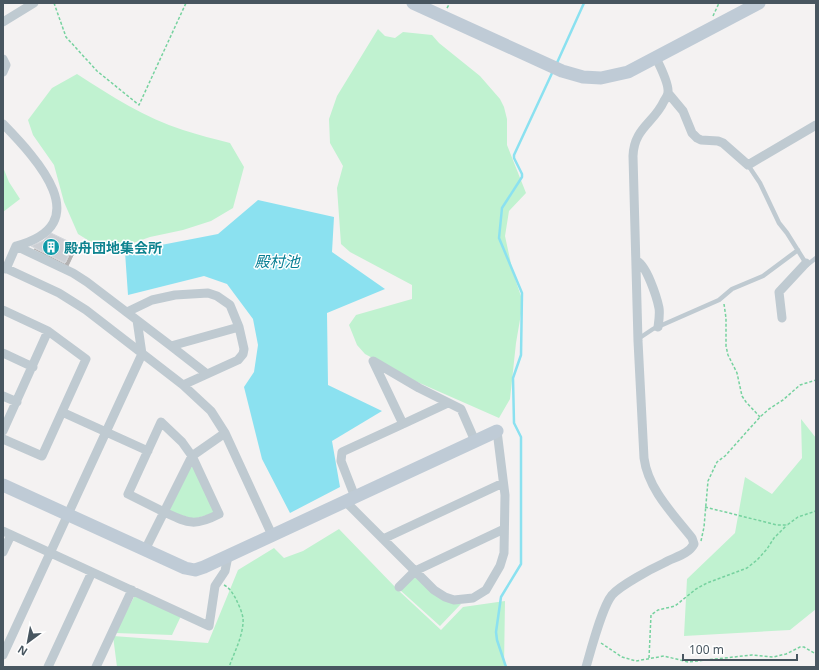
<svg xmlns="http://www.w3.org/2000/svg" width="819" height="670" viewBox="0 0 819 670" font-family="'Noto Sans','Noto Sans JP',sans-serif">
	<defs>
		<filter id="shadow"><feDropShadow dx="3" dy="3" stdDeviation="0" flood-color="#0004"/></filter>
	</defs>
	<rect width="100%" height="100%" fill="#f4f2f2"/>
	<path fill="#c0f2d0" d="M378,29L385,36L395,38L403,32L432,35L439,43L480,76L500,99L504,107L507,119V145L526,193L509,211L505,236L513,273L523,302L516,343L510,399L499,418L415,381L365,354L357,345L349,325L356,315L412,299V285L350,252L341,244L337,188L343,166L330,143L329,119L337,96Z
		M77,74C111,96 145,118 183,130C198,135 215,139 230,143L244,167L233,208L211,221L183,230L150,237L119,248L99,247L78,234L64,202L54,165L33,135L28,120L52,88Z
		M3,167L9,182L20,199L3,212Z
		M801,419L816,438V609L790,630L684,636L687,579L735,533L745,477L772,494L802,458Z
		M193,466L213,510V513L194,519L171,512L169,509L190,468Z
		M339,529L398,590L441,630L463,607L505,601L504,667H117L113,636L208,643L238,570L274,548L284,558L303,551Z
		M413,577H416L453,604H461L440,626L400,590Z
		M136,596L181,616L172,635L115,633L134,597Z"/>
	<path fill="#8be1f0" d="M258,200L334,217L332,252L385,289L327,313L328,385L382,411L332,441L340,487L290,513L262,459L244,387L254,372L258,345L253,319L227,284L204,276L128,295L125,252L218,234Z"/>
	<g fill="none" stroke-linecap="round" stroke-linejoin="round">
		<path stroke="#8be1f0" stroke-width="2.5" d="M556,65L584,3
			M506,667L497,640L496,632L501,597L521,564V437L514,423L513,378L521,355L522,293L499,238L502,208L522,177V174L514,158V155L553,71"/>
	</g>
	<path fill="#cccfd4" stroke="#d5d8dd" filter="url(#shadow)" d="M51,233L74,244L65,263L31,246L43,241Z"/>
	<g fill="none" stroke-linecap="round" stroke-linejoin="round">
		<path stroke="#76d29f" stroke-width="1.5" stroke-dasharray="3 2" stroke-linecap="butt" d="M54,3L66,37L97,71L139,105L186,3
			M447,8L450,3
			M713,16L719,3
			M724,304L726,318V346L728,355L737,373L742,396L746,402L760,417
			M705,507L777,525H787L798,517L816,511
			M701,541L704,527L708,481L717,462L725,456L760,417L769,409L783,400L800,385L816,380
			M224,585C230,588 233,594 236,599C239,606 244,615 243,623C242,638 234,653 229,667
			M601,643L622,657L636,661L664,656L688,662L752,655L773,657L786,654L800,647H804L816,654
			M649,658L651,615L658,610L675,606L696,589L707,583L747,568L757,560L767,549L774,538L787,525"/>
		<path stroke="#bfcad1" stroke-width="4.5" d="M748,165L760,183L779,223L787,233L807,265L816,258
			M638,337H641L653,329L719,300L732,289L763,276L798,250"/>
		<path stroke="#bfcad1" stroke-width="9" d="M3,22L34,3
			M3,59L6,65L3,72
			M668,93L683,111L692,133L697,138L701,140L718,141L723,143L748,165L816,125
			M3,124C37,159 98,224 16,246
			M16,246L73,273L87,282L171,346L239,327
			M636,261C646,263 657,298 659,308C660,314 659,320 658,327
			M3,267L59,293L86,310L183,385L211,411L225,433L272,535
			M6,269L16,246
			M3,310L48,331L86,359L42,456L3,439
			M127,312L152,300L175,295L208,293L217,296L230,305L239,327L244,349L243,354L238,360L183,385
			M782,318L779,292L806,263
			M171,346L207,374
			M3,353L33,367
			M3,396L17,402
			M62,412L148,451
			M403,424L448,403
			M3,431L48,331
			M192,456L164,512L128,494L161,422L182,442L192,456L225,433
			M355,497L341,461L342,452L403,424L373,361L419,388L461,409L475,441
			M346,502L434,590L445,597L454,600L473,598L486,590L500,566L504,553L505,495L497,431
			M3,531L209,626L215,586L225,571L228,556
			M383,539L503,483
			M145,550L164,512C188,523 194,527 219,514L192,456
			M3,552L11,535
			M399,587L415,571L504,529
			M3,655L142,354L137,320
			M48,667L92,572
			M96,667L132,590
			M586,667C591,650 602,607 612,595C621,585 651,569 664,563C674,557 688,555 694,544L692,538C673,514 648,489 644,458L638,341L633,156C634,128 654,123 664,101C666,98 668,95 668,92C669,84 660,66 656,58"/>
		<path stroke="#bfcbd6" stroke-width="13" d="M413,3L562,71L583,77L601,78L628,72L759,3
			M3,485L185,568L195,570L204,567L497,431"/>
	</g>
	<defs>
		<g id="building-disc" transform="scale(0.9)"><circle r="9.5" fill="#0f9aa8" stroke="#fff"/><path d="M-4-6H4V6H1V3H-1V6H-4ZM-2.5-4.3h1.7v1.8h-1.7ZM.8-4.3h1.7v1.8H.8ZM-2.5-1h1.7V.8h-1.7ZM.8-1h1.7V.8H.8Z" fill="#fff"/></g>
	</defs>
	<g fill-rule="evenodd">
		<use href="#building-disc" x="51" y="247"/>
	</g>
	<g text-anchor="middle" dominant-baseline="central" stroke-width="3" stroke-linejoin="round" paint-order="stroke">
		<g font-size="14" font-weight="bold" fill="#0d838f" stroke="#fff" text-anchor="start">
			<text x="64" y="247">殿舟団地集会所</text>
		</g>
		<g font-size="15" font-style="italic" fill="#087f94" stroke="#fff">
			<text x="277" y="261">殿村池</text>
		</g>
	</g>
	<rect width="819" height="670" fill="none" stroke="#485660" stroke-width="8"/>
	<g transform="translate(28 642) rotate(212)" stroke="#ffffff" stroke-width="3" paint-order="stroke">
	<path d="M0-3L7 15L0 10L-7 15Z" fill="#485660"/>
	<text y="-6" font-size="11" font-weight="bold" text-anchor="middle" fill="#485660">N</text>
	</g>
	<path d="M683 654v6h114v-6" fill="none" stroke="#485660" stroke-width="2"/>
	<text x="689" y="654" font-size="12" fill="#485660" stroke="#ffffff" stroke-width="3" paint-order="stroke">100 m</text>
</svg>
